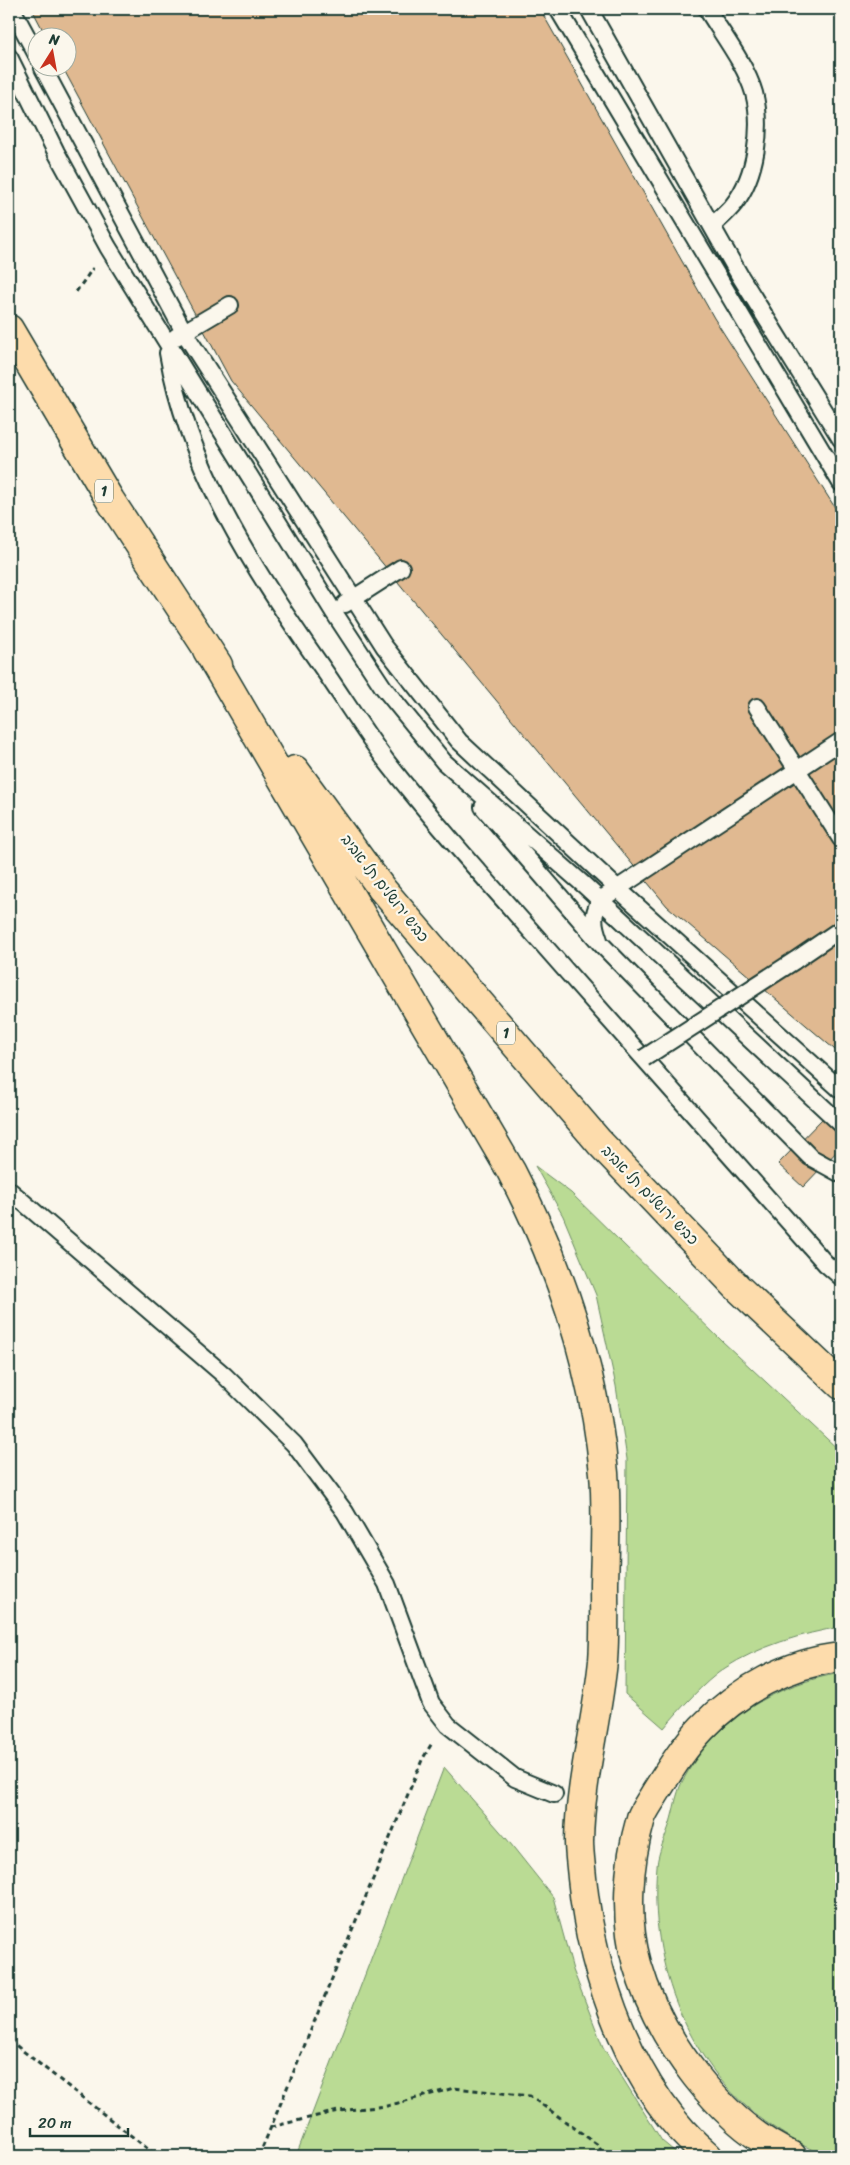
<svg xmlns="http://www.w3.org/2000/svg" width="850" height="2165" viewBox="0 0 850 2165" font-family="Sriracha,'Playpen Sans Hebrew',sans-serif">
	<rect width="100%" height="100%" fill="#fbf7ec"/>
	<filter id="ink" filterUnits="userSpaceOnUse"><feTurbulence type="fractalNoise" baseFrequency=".02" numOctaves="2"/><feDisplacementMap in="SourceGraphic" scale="10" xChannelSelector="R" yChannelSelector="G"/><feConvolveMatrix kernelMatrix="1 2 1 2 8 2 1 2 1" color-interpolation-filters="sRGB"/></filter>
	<g filter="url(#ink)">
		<path fill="#badb94" stroke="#6c8c64" d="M535,1166L571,1193L722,1341L841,1452V1627C803,1633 757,1647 725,1668C704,1682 680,1709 664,1728L625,1694L627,1459L616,1386L596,1295L563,1216Z
			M841,1673V2156C816,2156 793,2140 773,2127C689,2072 648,1963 657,1866C658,1852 666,1836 670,1823C674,1810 676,1794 682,1782C714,1721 774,1684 841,1673Z
			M444,1767L506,1838L553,1897L573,1970L603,2047L662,2141L680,2156H296Z"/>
		<path fill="#e0b991" stroke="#1f3d34" d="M32,9H540L714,318L841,517V1055L667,906L231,381L63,68H68V38H47Z
			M824,1117L841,1134V1147L803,1187L778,1164Z"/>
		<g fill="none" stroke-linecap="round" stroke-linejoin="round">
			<g stroke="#1f3d34" stroke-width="20">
				<path id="service" d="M12,9L38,57
					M558,9L841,483
					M589,9L740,276L841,439
					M707,9C722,34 746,65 754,93C763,127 756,176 734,204C728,212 719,219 712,226
					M9,57L56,152L108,247L333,611L383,687L444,762L584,885L841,1124
					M43,68L184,332L384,646L459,741L617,888L841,1090
					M176,337L230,305
					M168,353C188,468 253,569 319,663C342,696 363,730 387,762C444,835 508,904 569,974C655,1070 740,1167 826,1264L841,1277
					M345,604L401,568
					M757,707L841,839
					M483,807L601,944L810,1157L841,1174
					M599,940C593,923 592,916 600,900L841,741
					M794,961L841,929
					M9,1190L224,1375L294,1444L345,1512L387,1584L431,1703L448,1725L515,1778L554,1794"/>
			</g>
			<g stroke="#1f3d34" stroke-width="31">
				<path id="motorway" d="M9,329L110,500L218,665
					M207,650L511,1171C560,1265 594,1367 604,1473C607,1509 605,1547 604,1583C604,1608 605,1635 603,1661C597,1721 580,1781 579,1841C579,1853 581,1866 582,1878C592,1975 631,2091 708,2156
					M295,770L382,889L599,1142L737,1287L841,1385
					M792,2156C721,2124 658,2038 637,1964C624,1918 628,1863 641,1818C644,1810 650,1802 654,1795C669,1771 683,1748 702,1728C738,1690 789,1663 841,1657"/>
			</g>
			<path stroke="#1f3d34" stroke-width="3" stroke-dasharray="5 4" stroke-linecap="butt" d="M76,292L93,268
				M9,2040L157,2156
				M271,2127L338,2111L387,2106L454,2088L530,2096L598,2145L604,2156
				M259,2156L422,1760L432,1743"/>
			<use href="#service" stroke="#fbf7ec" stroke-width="16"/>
			<use href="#motorway" stroke="#fddcac" stroke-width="28"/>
			<g stroke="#1f3d34" stroke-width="20" stroke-linecap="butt">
				<path id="service-bridge" d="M644,1058L794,961"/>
			</g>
			<use href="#service-bridge" stroke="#fbf7ec" stroke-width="16"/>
		</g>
	</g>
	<g text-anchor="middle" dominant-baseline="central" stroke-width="4.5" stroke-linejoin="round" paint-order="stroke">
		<g fill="#fbf7ec" stroke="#61756b" stroke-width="1">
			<rect x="95" y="479.5" width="18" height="23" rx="4"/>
			<rect x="497" y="1021.5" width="18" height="23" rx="4"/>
		</g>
		<g font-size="14" font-weight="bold" fill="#1f3d34">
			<text x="104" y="491">1</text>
			<text x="506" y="1033">1</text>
		</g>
		<g font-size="15" fill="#1f3d34" stroke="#fbf7ec">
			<text transform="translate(385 888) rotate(52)">כביש ירושלים תל אביב</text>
			<text transform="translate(650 1195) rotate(46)">כביש ירושלים תל אביב</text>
		</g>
	</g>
	<rect width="850" height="2165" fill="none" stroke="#fbf7ec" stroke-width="30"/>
	<rect x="15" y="15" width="820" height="2135" fill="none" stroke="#1f3d34" stroke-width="2" filter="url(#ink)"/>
	<g transform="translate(52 52) rotate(11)"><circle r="24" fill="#fbf7ec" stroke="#a3ada2"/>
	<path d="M0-4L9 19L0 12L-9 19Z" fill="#c8321e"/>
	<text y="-8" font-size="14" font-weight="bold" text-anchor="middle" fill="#1f3d34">N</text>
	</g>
	<path d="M30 2128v8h98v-8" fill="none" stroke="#1f3d34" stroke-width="2.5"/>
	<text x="38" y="2128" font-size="15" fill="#1f3d34" stroke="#fbf7ec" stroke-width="4" paint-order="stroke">20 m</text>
</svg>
